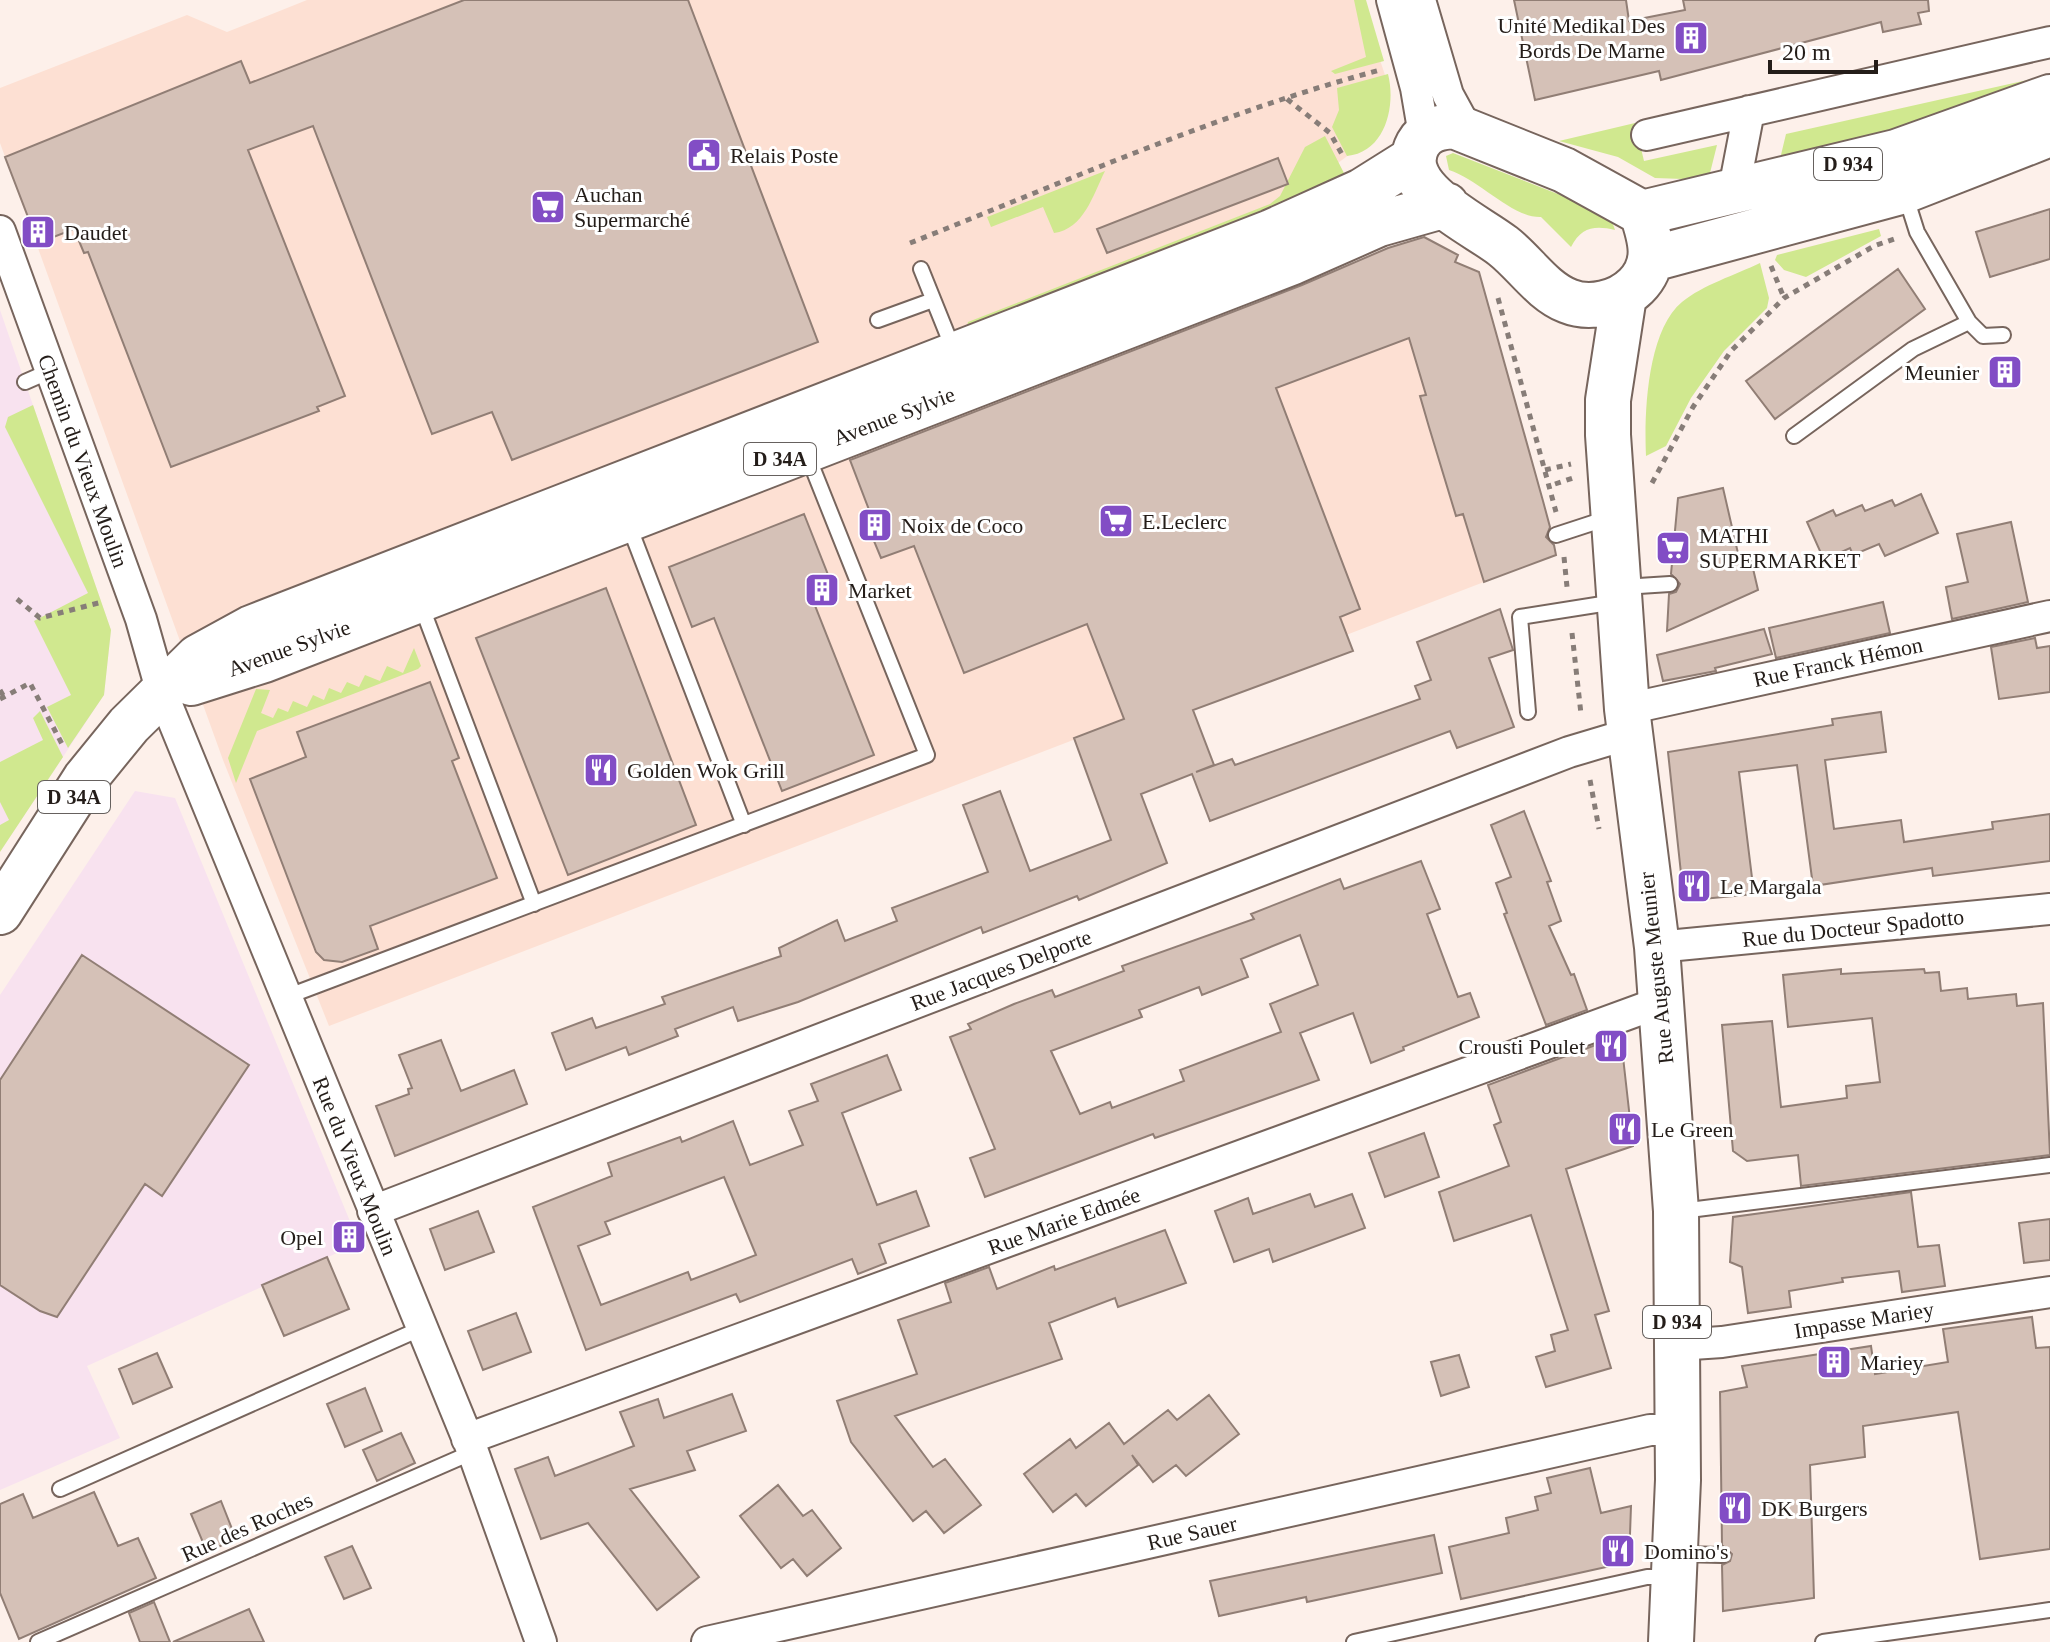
<svg xmlns="http://www.w3.org/2000/svg" width="2050" height="1642" viewBox="0 0 2050 1642" font-family="Georgia,serif">
	<rect width="100%" height="100%" fill="#fdf0ea"/>
	<path fill="#fde0d3" d="M307,0H1360L1390,90L1378,133L1278,208L1240,303L1253,338L1410,323L1417,365L1484,582L329,1026L223,760L0,143V88L187,15L227,32Z"/>
	<path fill="#f8e2ef" d="M0,310L111,630L104,695L0,852Z
		M135,791L175,798L359,1243L87,1366L120,1438L0,1490V995Z"/>
	<path fill="#d0e88f" d="M1354,0H1366L1384,61L1335,74L1331,71L1366,57Z
		M1388,74C1396,105 1386,152 1347,156L1332,127L1339,110L1337,88Z
		M2050,75V79L1922,127L1780,159L1786,134Z
		M1635,123L1644,161L1717,145L1710,173L1683,179L1655,178L1618,157L1559,141Z
		M1325,136L1346,177L1344,181L966,329L968,322L1270,204L1280,196L1305,147Z
		M1453,153L1568,198C1587,200 1610,210 1615,230C1595,225 1581,227 1571,247L1541,217C1512,218 1480,180 1449,170L1446,156Z
		M1105,171C1093,195 1084,229 1054,233L1043,207L991,227L987,217Z
		M1879,229L1881,236L1806,277L1784,270L1775,260L1777,255Z
		M1760,263L1769,298L1767,308L1724,351L1691,398L1666,446L1646,456C1644,414 1647,331 1682,302C1703,285 1735,275 1760,263Z
		M33,405L111,630L104,695L68,748L47,707L71,695L34,621L88,593L5,427L8,417Z
		M414,648L421,666L418,669L257,731L236,783L228,758L256,689L270,690L261,713L273,718L278,708L288,712L293,701L307,707L313,695L324,700L329,688L341,693L347,682L359,687L365,675L380,681L387,666L403,673Z
		M40,711L63,757L0,852V825L9,820L0,802V762L43,740L33,718Z"/>
	<path fill="#d5c1b7" stroke="#917e75" stroke-width="2" fill-rule="evenodd" d="M464,0H688L818,342L512,460L492,412L432,434L313,126L248,150L345,396L317,407L319,411L171,467L88,252L84,253L74,229L38,243L5,157L241,61L250,83Z
		M1514,0H1626L1629,21L1685,10L1683,0H1928L1929,11L1918,13L1921,24L1883,32L1881,22L1661,80L1659,71L1535,100Z
		M1278,158L1288,184L1107,253L1097,229Z
		M2050,209V259L1990,277L1976,232Z
		M1424,237L1458,255L1455,262L1479,272L1543,501L1550,527L1546,537L1554,545L1556,555L1484,582L1463,514L1456,516L1429,427L1420,396L1426,395L1409,338L1276,388L1360,609L1340,617L1353,651L1193,710L1214,765L1196,772L1232,759L1235,765L1420,699L1415,686L1431,680L1417,642L1500,609L1513,650L1489,658L1514,727L1457,748L1450,731L1210,821L1192,774L1141,794L1167,863L1079,900L1077,896L983,933L981,927L798,1002L738,1021L733,1007L675,1029L678,1036L629,1055L626,1047L566,1070L552,1033L592,1018L596,1028L665,1004L662,997L781,956L779,948L837,920L845,941L897,921L892,908L988,872L963,805L1000,791L1030,871L1111,840L1074,738L1124,719L1087,624L964,673L914,546L881,558L864,517L871,515L850,460L1302,285L1388,248Z
		M1898,269L1925,309L1775,419L1746,381Z
		M1723,488L1740,562L1751,560L1758,590L1667,631L1669,594L1676,592L1680,584L1671,574L1678,498Z
		M1921,494L1938,533L1885,556L1879,544L1853,555L1850,548L1824,560L1807,522L1833,510L1836,516L1862,505L1865,511L1892,500L1895,506Z
		M804,514L836,595L814,603L874,755L782,791L714,618L692,627L669,567Z
		M2011,522L2028,602L1952,619L1946,587L1968,582L1957,534Z
		M606,588L696,825L568,875L476,638Z
		M1883,602L1890,633L1776,658L1769,628Z
		M1764,629L1772,654L1715,668L1716,671L1663,681L1657,655Z
		M2035,638L2037,648L2050,646V692L1999,699L1991,647Z
		M430,682L459,758L452,761L497,878L370,926L378,949L342,962L324,960L316,952L250,779L306,757L297,732Z
		M1881,712L1886,752L1825,760L1834,829L1901,820L1904,842L1993,829L1992,822L2050,814V861L1933,876L1932,868L1813,886L1797,765L1739,772L1754,894L1692,900L1683,892L1668,752L1833,725L1832,719Z
		M1524,811L1551,881L1547,882L1561,921L1549,926L1571,975L1574,974L1587,1010L1546,1025L1504,914L1507,913L1496,883L1511,877L1491,825Z
		M1421,861L1440,909L1427,914L1458,997L1470,993L1479,1017L1403,1047L1404,1050L1371,1063L1353,1013L1300,1033L1319,1080L1155,1138L1153,1134L985,1197L970,1158L995,1149L950,1037L971,1029L968,1024L1014,1004L1052,990L1055,997L1124,971L1122,966L1254,919L1251,914L1340,879L1344,889ZM1300,935L1318,985L1270,1004L1281,1032L1180,1070L1184,1081L1112,1108L1110,1102L1080,1114L1051,1051L1142,1017L1139,1010L1199,987L1202,995L1248,977L1241,959Z
		M82,955L249,1065L162,1196L145,1184L57,1317L40,1311L0,1285V1080Z
		M1841,969V974L1924,969L1925,973L1939,972L1941,991L1967,988L1968,999L2016,994L2017,1006L2043,1003L2050,1155L1801,1186L1798,1155L1747,1161L1733,1151L1722,1025L1772,1021L1781,1107L1847,1098L1846,1086L1880,1082L1872,1018L1788,1027L1783,975Z
		M441,1040L461,1091L514,1070L527,1104L395,1156L376,1106L409,1094L408,1089L412,1088L399,1055Z
		M1609,1040L1622,1048L1633,1146L1566,1169L1609,1311L1595,1315L1611,1368L1546,1387L1536,1357L1555,1351L1551,1335L1568,1330L1531,1215L1454,1241L1439,1192L1509,1166L1494,1125L1501,1122L1488,1085Z
		M887,1055L901,1090L842,1113L877,1205L916,1191L929,1226L879,1244L886,1263L858,1274L852,1259L740,1302L736,1294L586,1350L533,1207L612,1176L608,1163L680,1137L682,1142L733,1121L750,1165L803,1145L789,1111L818,1101L811,1084ZM724,1177L756,1255L691,1280L688,1272L601,1305L578,1246L610,1234L605,1222Z
		M1424,1133L1439,1177L1385,1197L1369,1153Z
		M1911,1192L1918,1247L1939,1245L1945,1286L1902,1292L1899,1271L1842,1278L1843,1282L1789,1291L1791,1307L1748,1313L1742,1267L1730,1262L1733,1217Z
		M1310,1194L1315,1207L1352,1194L1365,1228L1273,1262L1269,1249L1234,1262L1215,1211L1248,1198L1253,1214Z
		M478,1211L494,1252L445,1270L430,1229Z
		M2050,1219V1260L2024,1263L2019,1223Z
		M1165,1230L1186,1283L1118,1307L1115,1298L1049,1323L1062,1359L895,1416L933,1467L945,1459L981,1505L944,1533L926,1511L913,1521L851,1442L837,1401L917,1374L898,1320L951,1302L945,1283L989,1267L997,1289L1054,1266L1055,1270Z
		M327,1257L349,1309L284,1336L262,1285Z
		M516,1313L531,1352L483,1370L468,1331Z
		M2032,1317L2036,1348L2050,1347V1549L1980,1559L1958,1412L1863,1426L1865,1457L1810,1465L1814,1598L1723,1611L1722,1565L1730,1561L1732,1554L1722,1545L1720,1392L1747,1387L1742,1366L1871,1346L1875,1374L1948,1362L1943,1329Z
		M157,1353L172,1387L133,1404L119,1369Z
		M1459,1355L1469,1387L1441,1396L1431,1362Z
		M365,1388L382,1431L345,1447L327,1404Z
		M732,1394L746,1431L687,1451L695,1470L630,1489L699,1577L657,1610L588,1523L541,1539L515,1469L548,1457L555,1476L634,1446L620,1412L658,1399L664,1418Z
		M1209,1395L1239,1434L1186,1476L1176,1465L1153,1482L1132,1455L1138,1465L1086,1506L1076,1494L1053,1512L1024,1474L1070,1439L1076,1448L1109,1423L1124,1444L1168,1410L1177,1420Z
		M401,1433L415,1463L377,1481L363,1450Z
		M1590,1468L1601,1513L1631,1506L1629,1562L1461,1599L1449,1547L1509,1533L1506,1518L1538,1510L1535,1497L1551,1493L1547,1478Z
		M778,1485L803,1516L812,1510L841,1548L807,1576L793,1559L781,1568L740,1516Z
		M94,1492L118,1546L138,1538L156,1578L19,1639L0,1593V1504L23,1494L33,1518Z
		M221,1501L236,1539L207,1552L191,1514Z
		M1434,1535L1442,1573L1307,1602L1306,1597L1219,1616L1210,1581Z
		M352,1546L371,1588L344,1599L325,1557Z
		M154,1602L170,1642H140L129,1613Z
		M249,1609L264,1642H173Z"/>
	<g fill="none" stroke-linecap="round" stroke-linejoin="round">
		<g stroke="#77655d" stroke-width="18">
			<path id="service" d="M1905,194L1917,232L1969,322
				M921,269L954,351
				M878,320L933,300
				M25,382L50,371
				M1794,436L1913,349L1969,322L1983,336L2003,335
				M628,523L744,825
				M1556,535L1608,518
				M1623,587L1670,584
				M421,605L534,904
				M1528,712L1520,617L1615,602
				M286,997L927,755L807,454
				M1681,1211L2050,1165
				M60,1489L422,1328
				M1679,1554L1722,1555
				M38,1642L473,1452
				M1354,1642L1647,1577H1669
				M1823,1642L2050,1610"/>
		</g>
		<g stroke="#77655d" stroke-width="34">
			<path id="minor" d="M1392,0L1416,88L1424,135
				M1420,0L1448,95L1466,128
				M1647,135L2050,42
				M1734,189L1749,111
				M0,231L141,619L162,693L473,1452L541,1642
				M1627,709L2050,616
				M1657,947L2050,909
				M373,1211L1569,752L1629,734
				M1677,1345L1722,1342L2050,1292
				M467,1439L1661,1002
				M707,1642L1650,1430H1676"/>
		</g>
		<g stroke="#77655d" stroke-width="48">
			<path id="primary" d="M1454,126L1564,170L1642,213C1651,240 1658,264 1636,286C1619,303 1590,310 1568,301C1542,291 1525,263 1503,246C1475,224 1394,188 1418,144C1426,130 1439,127 1454,126Z
				M1642,213L1896,152L2050,97
				M1652,259L1904,191L2050,134
				M1624,296L1608,400V435L1627,709L1657,947L1676,1211L1678,1480L1671,1642
				M191,683L264,660L1293,262L1379,224L1446,205
				M0,912L85,779L129,725L198,657L251,628L1271,232L1362,191L1413,159"/>
		</g>
		<path stroke="#877d78" stroke-width="5" stroke-dasharray="6 6" stroke-linecap="butt" d="M1287,99L1330,133L1343,156
			M910,243C1065,182 1219,113 1380,70
			M1771,266L1784,298
			M1498,298L1556,512
			M1545,470L1571,464
			M1652,483L1693,407L1731,351L1784,298L1874,246L1894,239
			M1555,484L1573,478
			M1564,557L1567,587
			M17,599L40,618L102,602
			M1572,633L1581,714
			M0,690L4,697
			M0,699L30,683L62,744
			M1590,780L1599,829"/>
		<use href="#service" stroke="#fff" stroke-width="14"/>
		<use href="#minor" stroke="#fff" stroke-width="30"/>
		<use href="#primary" stroke="#fff" stroke-width="44"/>
	</g>
	<defs>
		<g id="building-square" transform="scale(1.8)"><rect x="-9" y="-9" width="18" height="18" rx="4" fill="#824dc5" stroke="#fff"/><path d="M-4-6H4V6H1V3H-1V6H-4ZM-2.5-4.3h1.7v1.8h-1.7ZM.8-4.3h1.7v1.8H.8ZM-2.5-1h1.7V.8h-1.7ZM.8-1h1.7V.8H.8Z" fill="#fff"/></g>
		<g id="civic-square" transform="scale(1.8)"><rect x="-9" y="-9" width="18" height="18" rx="4" fill="#824dc5" stroke="#fff"/><path d="M-.6-6.5H3V-4.5H.6V-3L4-1V1h2V6H-6V1h2V-1L-.6-3ZM-1.2 2.5V6h2.4V2.5Z" fill="#fff"/></g>
		<g id="supermarket-square" transform="scale(1.8)"><rect x="-9" y="-9" width="18" height="18" rx="4" fill="#824dc5" stroke="#fff"/><path d="M-6-5.5h2.5l.6 2H6L4.5 2H-2.5L-4.4-4H-6ZM-1.5 3.2a1.3 1.3 0 1 0 .1 0ZM3 3.2a1.3 1.3 0 1 0 .1 0Z" fill="#fff"/></g>
		<g id="restaurant-square" transform="scale(1.8)"><rect x="-9" y="-9" width="18" height="18" rx="4" fill="#824dc5" stroke="#fff"/><path d="M-5-6h1v4h1v-4h1v4h1v-4h1v5L-1.5 .5V6h-2V.5L-5-1ZM5-6V6H3V1.5H1.5Q1.5-4 5-6Z" fill="#fff"/></g>
	</defs>
	<g fill-rule="evenodd">
		<use href="#building-square" x="1691" y="38"/>
		<use href="#civic-square" x="704" y="155"/>
		<use href="#supermarket-square" x="548" y="207"/>
		<use href="#building-square" x="38" y="232"/>
		<use href="#building-square" x="2005" y="372"/>
		<use href="#supermarket-square" x="1116" y="521"/>
		<use href="#building-square" x="875" y="525"/>
		<use href="#supermarket-square" x="1673" y="548"/>
		<use href="#building-square" x="822" y="590"/>
		<use href="#restaurant-square" x="601" y="770"/>
		<use href="#restaurant-square" x="1694" y="886"/>
		<use href="#restaurant-square" x="1611" y="1046"/>
		<use href="#restaurant-square" x="1625" y="1129"/>
		<use href="#building-square" x="349" y="1237"/>
		<use href="#building-square" x="1834" y="1362"/>
		<use href="#restaurant-square" x="1735" y="1508"/>
		<use href="#restaurant-square" x="1618" y="1551"/>
	</g>
	<g text-anchor="middle" dominant-baseline="central" stroke-width="6" stroke-linejoin="round" paint-order="stroke">
		<g fill="#fff" stroke="#66615e" stroke-width="2">
			<rect x="1814" y="148" width="68" height="32" rx="6"/>
			<rect x="744" y="443" width="72" height="32" rx="6"/>
			<rect x="38" y="781" width="72" height="32" rx="6"/>
			<rect x="1643" y="1306" width="68" height="32" rx="6"/>
		</g>
		<g font-size="20" font-weight="bold" fill="#241d19">
			<text x="1848" y="164">D 934</text>
			<text x="780" y="459">D 34A</text>
			<text x="74" y="797">D 34A</text>
			<text x="1677" y="1322">D 934</text>
		</g>
		<g font-size="22" fill="#241d19" stroke="#fff" text-anchor="start">
			<text x="1665" y="25" text-anchor="end">Unité Medikal Des<tspan x="1665" dy="25">Bords De Marne</tspan></text>
			<text x="730" y="155">Relais Poste</text>
			<text x="574" y="194">Auchan<tspan x="574" dy="25">Supermarché</tspan></text>
			<text x="64" y="232">Daudet</text>
			<text x="1979" y="372" text-anchor="end">Meunier</text>
			<text x="1142" y="521">E.Leclerc</text>
			<text x="901" y="525">Noix de Coco</text>
			<text x="1699" y="535">MATHI<tspan x="1699" dy="25">SUPERMARKET</tspan></text>
			<text x="848" y="590">Market</text>
			<text x="627" y="770">Golden Wok Grill</text>
			<text x="1720" y="886">Le Margala</text>
			<text x="1585" y="1046" text-anchor="end">Crousti Poulet</text>
			<text x="1651" y="1129">Le Green</text>
			<text x="323" y="1237" text-anchor="end">Opel</text>
			<text x="1860" y="1362">Mariey</text>
			<text x="1761" y="1508">DK Burgers</text>
			<text x="1644" y="1551">Domino's</text>
		</g>
		<g font-size="22" fill="#241d19" stroke="#fff">
			<text transform="translate(894 416) rotate(-21)">Avenue Sylvie</text>
			<text transform="translate(83 461) rotate(70)">Chemin du Vieux Moulin</text>
			<text transform="translate(289 648) rotate(-20)">Avenue Sylvie</text>
			<text transform="translate(1838 662) rotate(-12)">Rue Franck Hémon</text>
			<text transform="translate(1853 928) rotate(-6)">Rue du Docteur Spadotto</text>
			<text transform="translate(1656 968) rotate(-96)">Rue Auguste Meunier</text>
			<text transform="translate(1001 970) rotate(-21)">Rue Jacques Delporte</text>
			<text transform="translate(355 1166) rotate(68)">Rue du Vieux Moulin</text>
			<text transform="translate(1064 1221) rotate(-20)">Rue Marie Edmée</text>
			<text transform="translate(1864 1320) rotate(-9)">Impasse Mariey</text>
			<text transform="translate(247 1527) rotate(-24)">Rue des Roches</text>
			<text transform="translate(1192 1533) rotate(-13)">Rue Sauer</text>
		</g>
	</g>
	<path d="M1770 60v12h106v-12" fill="none" stroke="#241d19" stroke-width="4"/>
	<text x="1782" y="60" font-size="24" fill="#241d19" stroke="#ffffff" stroke-width="6" paint-order="stroke">20 m</text>
</svg>
